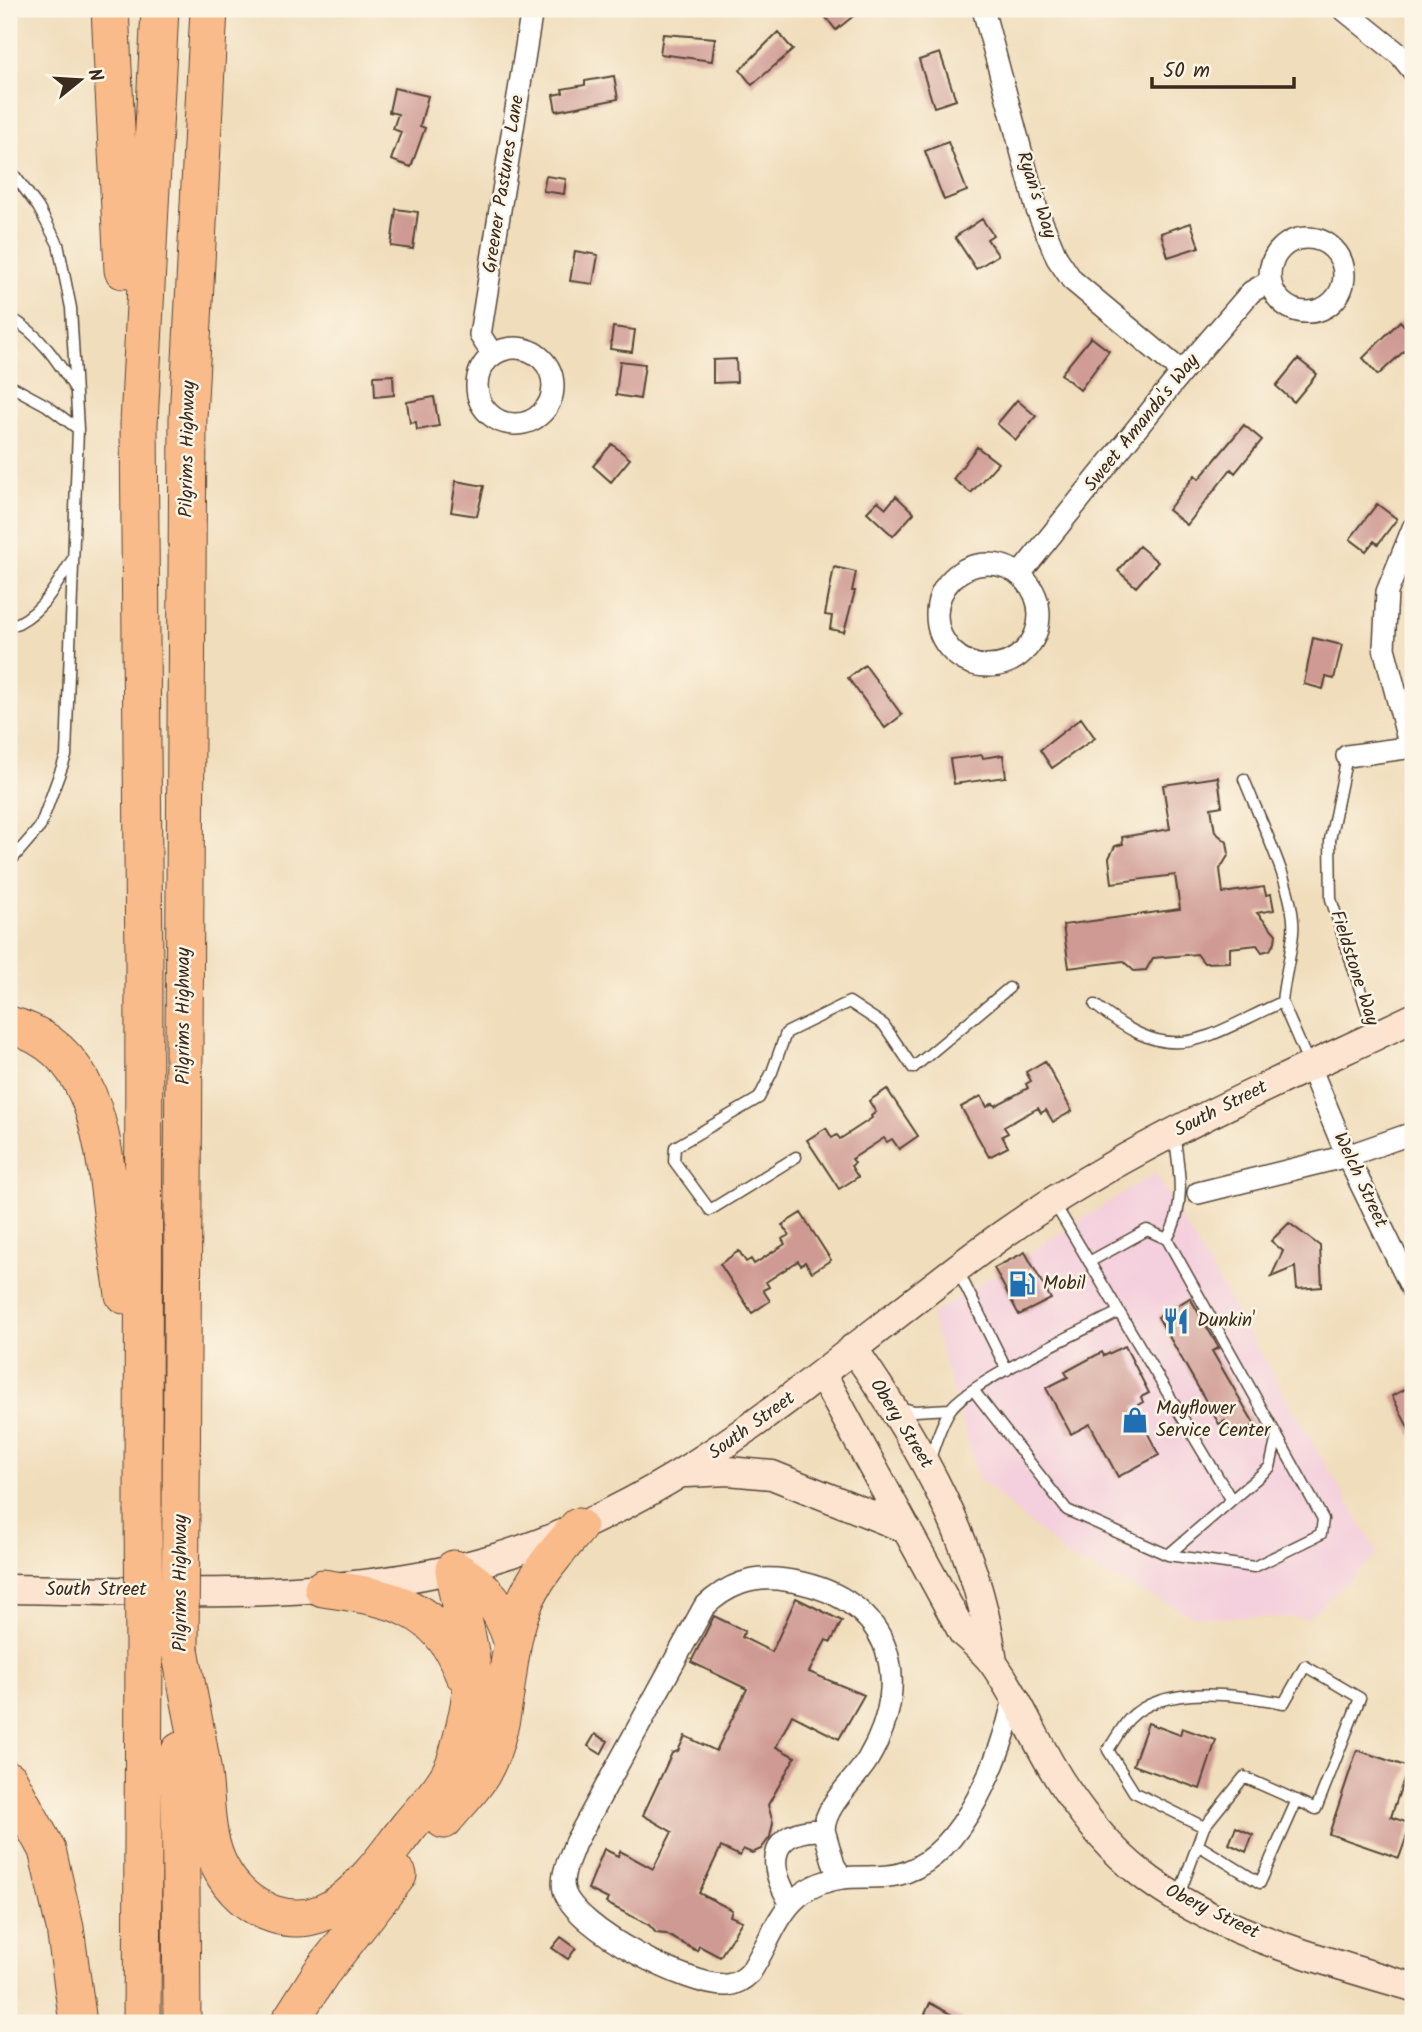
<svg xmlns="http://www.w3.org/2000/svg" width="1422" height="2032" viewBox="0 0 1422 2032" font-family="Kalam,sans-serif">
	<rect width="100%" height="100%" fill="#fcf5e5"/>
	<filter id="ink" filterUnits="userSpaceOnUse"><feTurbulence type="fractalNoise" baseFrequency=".0143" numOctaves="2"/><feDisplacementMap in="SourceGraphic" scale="14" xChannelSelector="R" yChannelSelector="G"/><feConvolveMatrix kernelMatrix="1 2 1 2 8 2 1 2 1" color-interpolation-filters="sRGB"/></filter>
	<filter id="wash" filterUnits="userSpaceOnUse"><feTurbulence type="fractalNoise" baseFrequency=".00686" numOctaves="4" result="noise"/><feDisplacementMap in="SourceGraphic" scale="28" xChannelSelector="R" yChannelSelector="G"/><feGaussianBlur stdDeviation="1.57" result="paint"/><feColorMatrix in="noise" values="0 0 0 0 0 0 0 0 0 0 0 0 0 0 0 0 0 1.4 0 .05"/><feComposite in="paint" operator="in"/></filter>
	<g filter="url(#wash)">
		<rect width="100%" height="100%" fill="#f0ddbb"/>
		<path fill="#f4cfdd" d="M1155,1173L1378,1554L1307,1618L1194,1616L1071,1559L978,1478L931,1315Z"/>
		<g id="blocks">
			<path fill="#cf9a93" d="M832,9H862L836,30L824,15Z
				M778,32L793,50L752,85L740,70Z
				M663,34L715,38L712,61L660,54Z
				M940,53L956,100L934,107L919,60Z
				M614,76L618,99L556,111L553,95L563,93L562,89L585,85V81Z
				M394,88L428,96L420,126L425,128L411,167L391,160L401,132L393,129L398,114L389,112Z
				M948,142L967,191L944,200L925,151Z
				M546,176L566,179L564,194L543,191Z
				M396,209L418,212L413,249L391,246Z
				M982,219L993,235L987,239L998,255L976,269L955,237Z
				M1191,223L1199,247L1168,257L1161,233Z
				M575,251L598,255L593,284L570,281Z
				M1400,321L1413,335V343L1378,375L1363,358Z
				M613,327L635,330L632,352L610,349Z
				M1091,337L1109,351L1080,390L1061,374Z
				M736,359L737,382L713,383V360Z
				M1298,359L1317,374L1294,402L1276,386Z
				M620,361L645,364L640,399L616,395Z
				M393,375L394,395L375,397L374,376Z
				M434,397L439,426L417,430L416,422L410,423L407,402Z
				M1017,400L1036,416L1016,440L997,424Z
				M1244,425L1262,440L1235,473L1231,469L1187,525L1168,510L1195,475L1199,479Z
				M612,444L630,459L611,482L593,466Z
				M977,447L998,463L971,493L953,479Z
				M456,481L484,486L477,516L451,512Z
				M896,496L914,513L893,536L867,512L878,501L886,508Z
				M1377,504L1397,519L1378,544L1374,541L1366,551L1350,539Z
				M1139,546L1158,562L1136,587L1118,571Z
				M834,567L856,572L852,591H855L844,632L830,629L832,616L825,615Z
				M1313,638L1342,645L1334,679L1326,677L1323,689L1304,684Z
				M865,665L902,715L885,728L848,678Z
				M1081,718L1095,738L1052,768L1040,750Z
				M982,755L983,758L1003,755L1006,777L954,784L950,759Z
				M1218,777L1222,806L1211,808L1215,832L1227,842L1229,854L1220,869L1223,893L1264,887L1266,895L1271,894L1274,910L1257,913L1276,934L1275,942L1270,950L1262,952L1257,945L1230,948V962L1204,963L1197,954L1153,958L1146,970L1134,971L1123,961L1069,968L1063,925L1180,909L1175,875L1112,883L1109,858L1115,846L1123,844L1122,837L1170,829L1163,785Z
				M1045,1061L1072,1111L1053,1122L1046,1110L1041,1113L1038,1108L1004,1127L1008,1133L1002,1136L1008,1147L989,1157L961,1107L981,1096L987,1107L993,1103L995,1106L1028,1088L1026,1084L1031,1081L1026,1072Z
				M887,1089L918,1136L899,1149L892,1139L887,1142L884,1138L852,1159L855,1163L851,1166L858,1177L839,1189L807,1140L826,1128L832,1138L837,1135L840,1139L872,1118L871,1116L876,1112L869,1101Z
				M801,1213L831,1260L812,1272L805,1262L801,1265L798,1261L766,1282L769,1287L763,1290L770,1301L752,1313L720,1264L739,1251L746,1262L751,1259L754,1264L785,1244L782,1239L789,1235L782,1225Z
				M1289,1223L1320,1246L1322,1287L1297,1289L1295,1267L1271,1277L1283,1251L1271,1241Z
				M1025,1252L1051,1299L1019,1315L994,1268Z
				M1190,1298L1219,1348L1212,1351L1255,1425L1234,1437L1225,1421L1219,1424L1158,1317Z
				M1125,1346L1149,1393L1141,1397L1143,1402L1134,1407L1159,1455L1118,1477L1090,1424L1071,1434L1046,1388L1068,1377L1065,1372L1102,1352L1104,1356Z
				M1413,1385V1437L1392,1396Z
				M796,1598L842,1621L831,1642L826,1640L809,1672L864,1695L839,1739L792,1715L776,1747L795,1757L768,1805L773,1823L770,1837L761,1849L752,1853L743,1849L740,1856L721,1847L699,1893L732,1910L730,1916L742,1921L720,1957L699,1946L697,1951L666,1934L656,1933L649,1925L606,1903L608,1899L588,1889L604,1849L618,1856L620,1851L653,1869L672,1832L643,1815L672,1753L678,1751L685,1736L716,1751L747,1689L691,1662L714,1616L745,1631L742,1637L772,1652Z
				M1148,1723L1180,1735L1182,1728L1216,1740L1200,1789L1133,1765Z
				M595,1734L608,1741L601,1754L588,1746Z
				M1357,1750L1408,1767L1391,1817L1411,1824L1399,1858L1329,1834Z
				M1236,1827L1253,1835L1246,1852L1229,1844Z
				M561,1937L576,1948L568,1959L552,1948Z
				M930,2003L967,2023H921Z"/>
		</g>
	</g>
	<g filter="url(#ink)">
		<use href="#blocks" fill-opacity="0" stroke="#564536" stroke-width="2"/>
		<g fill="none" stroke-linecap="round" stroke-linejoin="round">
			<g stroke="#564536" stroke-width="13">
				<path id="lane" d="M9,168L38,207L58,244L71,308L78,429L66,756L40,827L9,863
					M9,317C40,334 57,360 75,389
					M9,385L46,405L78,429
					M9,627C41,616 55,587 72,560
					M1347,756L1330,840L1331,899L1374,1033
					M1244,779C1259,818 1297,893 1293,933C1291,956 1284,979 1282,1002
					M1095,1005C1175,1069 1200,1039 1282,1002L1309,1064
					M796,1157L710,1210L674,1161L675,1147L759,1098L772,1072L786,1033L849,1002L884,1025L913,1068L1009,988
					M1054,1203L1231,1499
					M1167,1239C1187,1206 1179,1169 1174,1133
					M958,1271L1007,1370
					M974,1391L1067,1510L1168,1555L1270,1467L1277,1436L1167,1239L1147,1230L1089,1262
					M898,1407L915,1411L950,1409
					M930,1459C935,1443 941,1424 950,1410C966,1384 1086,1329 1119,1312
					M1168,1555L1254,1567L1321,1534L1323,1519L1277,1436
					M1198,1845L1260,1883L1297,1800
					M1178,1898L1204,1827L1134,1792L1108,1750C1115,1740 1121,1728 1129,1719C1163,1683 1241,1695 1284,1703L1305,1666L1360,1698L1316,1809L1244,1777L1204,1827"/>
			</g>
			<g stroke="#564536" stroke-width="24">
				<path id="street" d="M983,9L1037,210L1057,258L1072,280L1182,372
					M1343,9L1400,55L1413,71
					M1270 275a37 37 0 1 1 74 0a37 37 0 1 1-74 0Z
					M477 386a38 38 0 1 1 76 0a38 38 0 1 1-76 0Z
					M493,355L480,335L532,9
					M937 615a51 51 0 1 1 102 0a51 51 0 1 1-102 0Z
					M1020,574L1182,372L1251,292L1270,281
					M1410,747L1384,648L1387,592L1413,528
					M1347,756L1413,747
					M1310,1067L1347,1156L1413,1291
					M1198,1193L1347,1156L1413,1133
					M842,1878C864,1875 885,1880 906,1872C965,1851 1001,1755 1014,1699
					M790,1902C766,1863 769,1829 824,1830C825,1804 855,1781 868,1759C918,1673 886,1594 785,1580C752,1575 727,1585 704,1607L575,1843C570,1858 560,1875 564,1890C574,1928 689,1987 727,1985C737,1984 743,1980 750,1973C778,1929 782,1887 842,1878L834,1865L824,1830"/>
			</g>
			<g stroke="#564536" stroke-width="31">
				<path id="secondary" d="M853,1348C919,1443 979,1546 993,1663
					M822,1374L963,1633C973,1642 985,1652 993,1663C1020,1700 1038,1749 1065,1788C1086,1819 1110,1849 1139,1872C1212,1931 1324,1961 1413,1987
					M687,1473L728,1471L772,1475L907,1529
					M9,1589C169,1591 336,1604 492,1559C695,1500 837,1352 1005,1233C1131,1144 1274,1084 1413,1018"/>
			</g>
			<g stroke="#564536" stroke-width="39">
				<path id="highway" d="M110,9L123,270
					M9,1025C99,1048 103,1145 113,1220C116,1245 121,1270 124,1295
					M143,1510L144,964L139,424L160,9
					M181,1510L188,419L209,9
					M454,1569C486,1587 501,1606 512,1641
					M323,1588C387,1598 438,1603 463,1673
					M180,1649C187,1690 197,1732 203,1774C207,1804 205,1839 220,1867C243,1913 299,1936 343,1901C369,1881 389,1851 409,1826C427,1804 449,1784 457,1756C466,1724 476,1686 470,1652C465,1624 457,1598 454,1569
					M180,1751L182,2023
					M9,1780L47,1850L65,1928L78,2023
					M444,1820C456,1805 472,1790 482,1773C511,1723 502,1659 523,1606C535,1575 557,1552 578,1527
					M142,2023L144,1653
					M289,2023L321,1973L398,1875"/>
			</g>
			<use href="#lane" stroke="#fff" stroke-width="10"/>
			<use href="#street" stroke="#fff" stroke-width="21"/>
			<use href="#secondary" stroke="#fde4d1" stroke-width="28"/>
			<use href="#highway" stroke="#fabb8b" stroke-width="37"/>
			<g stroke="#564536" stroke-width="39" stroke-linecap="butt">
				<path id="highway-bridge" d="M143,1510L144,1653
					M180,1649L181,1510"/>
			</g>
			<use href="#highway-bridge" stroke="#fabb8b" stroke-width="37"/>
		</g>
	</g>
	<defs>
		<g id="fuel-bare" transform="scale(2.1)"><path d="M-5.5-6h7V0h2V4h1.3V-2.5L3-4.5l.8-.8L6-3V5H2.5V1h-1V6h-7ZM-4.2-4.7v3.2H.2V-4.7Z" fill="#1f6fb2" stroke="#fcf5e5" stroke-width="2.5" paint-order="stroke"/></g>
		<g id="restaurant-bare" transform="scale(2.1)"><path d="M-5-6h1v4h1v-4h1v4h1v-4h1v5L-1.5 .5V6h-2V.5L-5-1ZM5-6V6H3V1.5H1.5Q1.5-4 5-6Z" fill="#1f6fb2" stroke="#fcf5e5" stroke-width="2.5" paint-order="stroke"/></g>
		<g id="shop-bare" transform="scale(2.1)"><path d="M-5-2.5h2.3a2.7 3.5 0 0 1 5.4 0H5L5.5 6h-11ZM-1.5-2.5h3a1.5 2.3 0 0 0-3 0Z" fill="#1f6fb2" stroke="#fcf5e5" stroke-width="2.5" paint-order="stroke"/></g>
	</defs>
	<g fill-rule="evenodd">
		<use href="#fuel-bare" x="1022" y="1284"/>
		<use href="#restaurant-bare" x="1176" y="1321"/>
		<use href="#shop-bare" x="1135" y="1420"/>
	</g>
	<g text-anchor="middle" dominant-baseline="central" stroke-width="5" stroke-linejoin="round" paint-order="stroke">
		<g font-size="19" fill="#3b2a1e" stroke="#fcf5e5">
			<text transform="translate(504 184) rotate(-81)">Greener Pastures Lane</text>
			<text transform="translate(1036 195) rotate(72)">Ryan's Way</text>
			<text transform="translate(1142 423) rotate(-51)">Sweet Amanda's Way</text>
			<text transform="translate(188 449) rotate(-89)">Pilgrims Highway</text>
			<text transform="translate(1354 968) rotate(72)">Fieldstone Way</text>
			<text transform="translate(184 1016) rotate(-90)">Pilgrims Highway</text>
			<text transform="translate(1221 1109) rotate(-27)">South Street</text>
			<text transform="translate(1360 1180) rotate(65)">Welch Street</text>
			<text transform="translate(901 1424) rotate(58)">Obery Street</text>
			<text transform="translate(752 1426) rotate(-36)">South Street</text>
			<text transform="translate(181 1583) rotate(-90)">Pilgrims Highway</text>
			<text x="96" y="1590">South Street</text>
			<text transform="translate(1212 1912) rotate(26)">Obery Street</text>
		</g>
		<g font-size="19" fill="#3b2a1e" stroke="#fcf5e5" text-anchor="start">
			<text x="1043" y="1284">Mobil</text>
			<text x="1197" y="1321">Dunkin'</text>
			<text x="1156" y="1409">Mayflower<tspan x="1156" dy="22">Service Center</tspan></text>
		</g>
	</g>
	<rect width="1422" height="2032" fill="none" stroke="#fcf5e5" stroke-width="35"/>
	<g transform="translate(80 80) rotate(72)" stroke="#fcf5e5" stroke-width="5" paint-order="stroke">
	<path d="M0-5L12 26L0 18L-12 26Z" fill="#3b2a1e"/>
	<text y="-10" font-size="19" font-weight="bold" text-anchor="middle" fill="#3b2a1e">N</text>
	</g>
	<path d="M1152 77v10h142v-10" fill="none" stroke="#3b2a1e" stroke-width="3.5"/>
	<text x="1163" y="77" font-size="21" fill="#3b2a1e" stroke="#fcf5e5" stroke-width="5" paint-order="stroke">50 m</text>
</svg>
